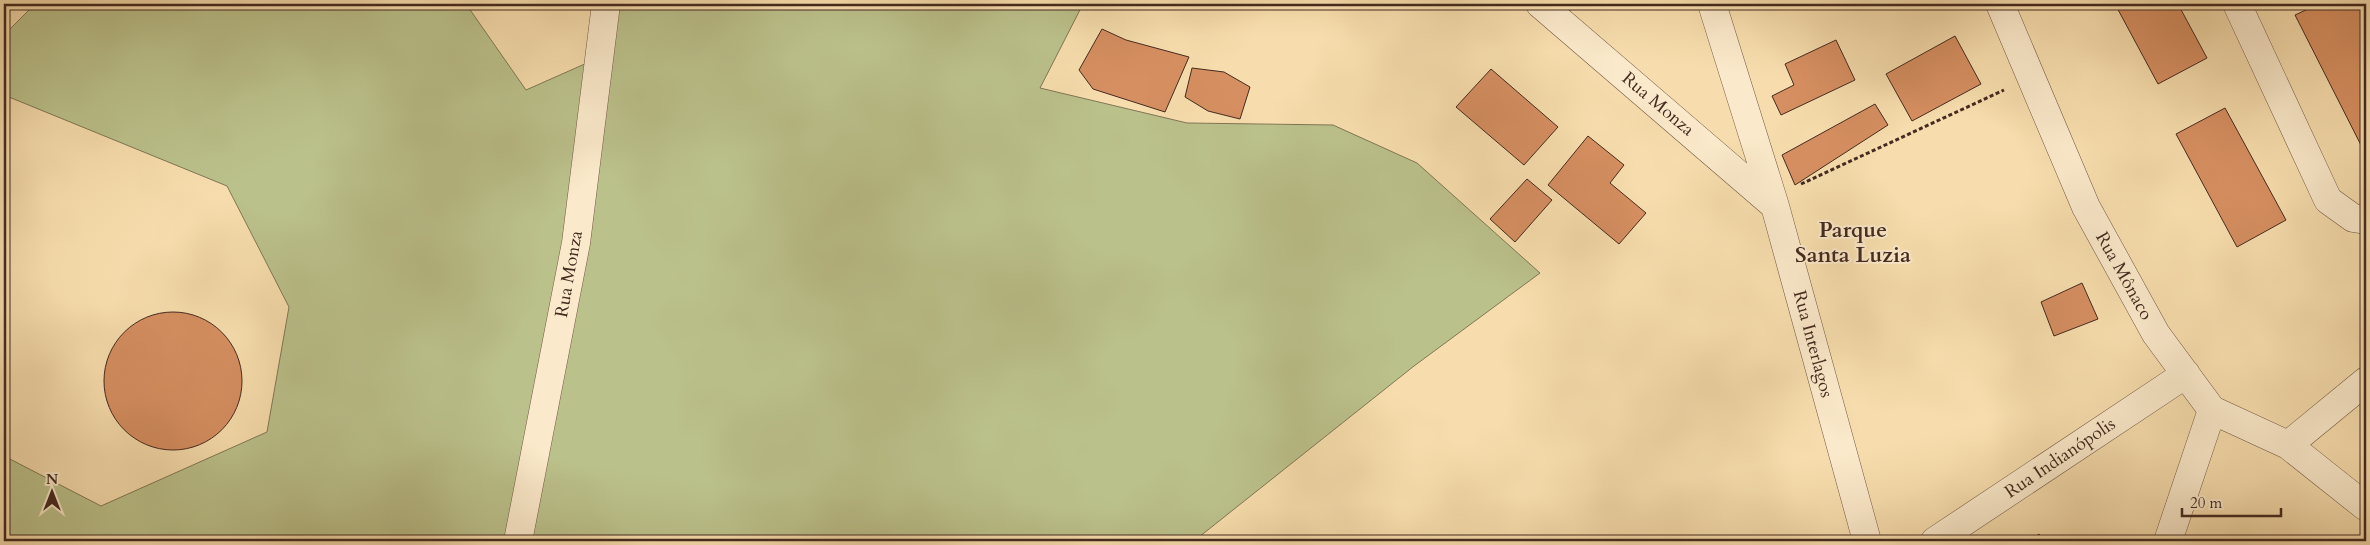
<svg xmlns="http://www.w3.org/2000/svg" width="2370" height="545" viewBox="0 0 2370 545" font-family="Cardo,serif">
	<rect width="100%" height="100%" fill="#f7ddad"/>
	<filter id="stains"><feTurbulence type="fractalNoise" baseFrequency=".004" numOctaves="4"/><feColorMatrix values="0 0 0 0 .2 0 0 0 0 .09 0 0 0 0 .02 0 0 0 .5 -.17"/></filter>
	<radialGradient id="worn" r=".72"><stop offset=".6" stop-color="#630" stop-opacity="0"/><stop offset="1" stop-color="#630" stop-opacity=".3"/></radialGradient>
	<path fill="#bbc18b" stroke="#807656" d="M35,4H466L526,90L596,59L612,4H1083L1040,88L1187,123L1333,125L1417,163L1540,273L1414,366L1194,541H4V456L101,506L267,432L289,307L227,186L4,95V32L8,31Z"/>
	<path fill="#d68f61" stroke="#442a20" d="M1559,4H1582L1568,11Z
		M2115,4H2178L2207,58L2158,84Z
		M2319,4H2366V155L2295,15Z
		M1102,29L1126,40L1189,57L1165,112L1093,89L1079,70Z
		M1955,36L1981,84L1912,121L1886,74Z
		M1836,40L1855,80L1781,115L1772,96L1794,85L1785,64Z
		M1192,68L1224,72L1250,87L1240,119L1208,111L1185,97Z
		M1491,69L1558,127L1524,165L1456,107Z
		M1875,104L1888,125L1795,185L1782,155Z
		M2225,108L2286,220L2237,247L2176,134Z
		M1588,136L1624,165L1610,183L1646,213L1619,244L1548,185Z
		M1527,179L1552,200L1515,242L1490,219Z
		M2082,283L2098,319L2054,336L2041,302Z
		M104 381a69 69 0 1 1 138 0a69 69 0 1 1-138 0Z
		M2039,534L2045,541H2030Z"/>
	<g fill="none" stroke-linecap="round" stroke-linejoin="round">
		<g stroke="#715743" stroke-width="29">
			<path id="minor" d="M1540,4L1775,206
				M1712,4L1775,206L1867,541
				M2000,4L2086,207L2156,334L2212,410L2168,541
				M2237,4L2328,200L2353,218L2366,220
				M2212,410L2288,445L2366,507
				M2288,445L2366,381
				M518,541L576,243L606,4
				M1935,541L2186,374"/>
		</g>
		<path stroke="#442a20" stroke-width="3" stroke-dasharray="4 2.5" stroke-linecap="butt" d="M1801,184L2004,90"/>
		<use href="#minor" stroke="#fae9ca" stroke-width="28"/>
	</g>
	<g text-anchor="middle" dominant-baseline="central" stroke-width="4" stroke-linejoin="round" paint-order="stroke">
		<g font-size="18" fill="#442a20" stroke="#fae9ca">
			<text transform="translate(1658 104) rotate(40)">Rua Monza</text>
			<text transform="translate(569 274) rotate(-80)">Rua Monza</text>
			<text transform="translate(2124 276) rotate(61)">Rua Mônaco</text>
			<text transform="translate(1813 344) rotate(75)">Rua Interlagos</text>
			<text transform="translate(2060 458) rotate(-34)">Rua Indianópolis</text>
		</g>
		<g font-size="22" font-weight="bold" fill="#442a20" stroke="#fae9ca">
			<text x="1853" y="230">Parque<tspan x="1853" dy="25">Santa Luzia</tspan></text>
		</g>
	</g>
	<rect width="2370" height="545" fill="none" stroke="#f7ddad" stroke-width="20"/>
	<rect x="5" y="5" width="2360" height="535" fill="none" stroke="#442a20" stroke-width="2.5"/>
	<rect x="10" y="10" width="2350" height="525" fill="none" stroke="#442a20"/>
	<g transform="translate(52 492)" stroke="#fae9ca" stroke-width="4" paint-order="stroke">
	<path d="M0-4L9 19L0 12L-9 19Z" fill="#442a20"/>
	<text y="-8" font-size="14" font-weight="bold" text-anchor="middle" fill="#442a20">N</text>
	</g>
	<path d="M2182 508v8h99v-8" fill="none" stroke="#442a20" stroke-width="2.5"/>
	<text x="2190" y="508" font-size="15" fill="#442a20" stroke="#fae9ca" stroke-width="4" paint-order="stroke">20 m</text>
	<rect width="100%" height="100%" filter="url(#stains)"/>
	<rect width="100%" height="100%" fill="url(#worn)"/>
</svg>
